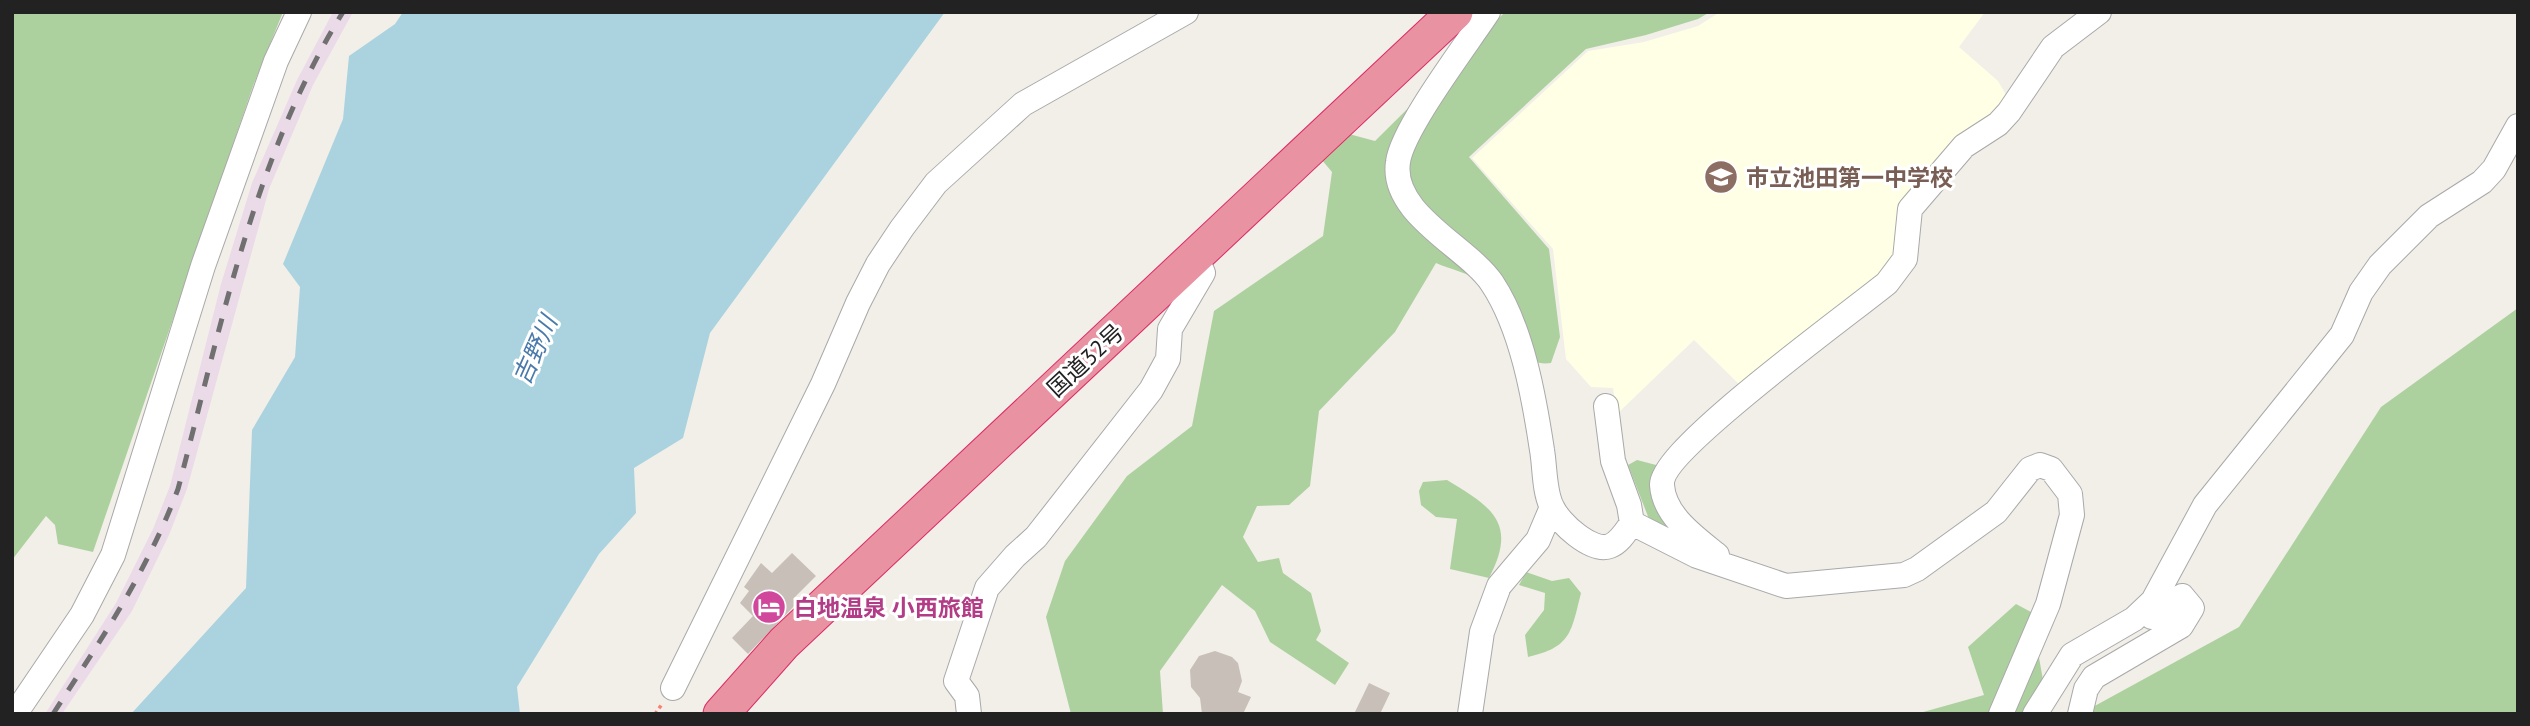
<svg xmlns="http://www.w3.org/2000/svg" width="2530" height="726" viewBox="0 0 2530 726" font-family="'PT Sans','Noto Sans JP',sans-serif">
	<rect width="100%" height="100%" fill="#f2efe9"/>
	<path fill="#ebdbe8" d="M333,12H353L313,85L269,189L187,489L169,535L132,611L62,714H45L116,603L153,529L170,486L221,284L252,183L297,80Z"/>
	<path fill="#ffffe5" d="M1720,12H1985L1959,47L1998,81L2009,100L1928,179L1896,262L1742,387L1694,340L1617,414L1613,388L1591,387L1566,359L1553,249L1472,158L1588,51L1644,42L1698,26Z"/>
	<path fill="#add19e" d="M12,12H283L253,86L93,552L58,544L55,525L46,516L12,560Z
		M1505,12H1710L1698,19L1646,35L1586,49L1469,157L1549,249L1560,337L1551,363C1506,369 1507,304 1481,283C1470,273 1449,269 1436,263L1395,332L1319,411L1310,486L1289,505L1257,506L1243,537L1258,562L1279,558L1283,573L1311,593L1321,631L1316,640L1349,663L1335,685L1270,642L1255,611L1222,585L1160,671L1163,714H1071L1046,617L1065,561L1127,476L1192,426L1214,311L1323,236L1332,172L1321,159L1349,134L1375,141Z
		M2518,308V714H2080L2239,627L2381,407Z
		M1637,460L1660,466L1674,531L1649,519L1628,465Z
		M1447,480C1492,507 1518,523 1489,578L1450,569L1457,519L1436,517L1421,505L1419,491L1423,482Z
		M1526,572L1552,581L1569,578L1581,593C1571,633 1571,647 1528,657L1525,635L1544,610L1545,593L1519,585Z
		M2016,604L2031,612L2049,714H1916L1984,695L1968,647Z"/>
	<path fill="#aad3df" d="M403,12H945L710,333L683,438L634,468L636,513L599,554L517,687L520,714H131L246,588L252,430L295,357L300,287L283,264L343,119L349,56L395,24Z"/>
	<path fill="#c7bfb8" d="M792,553L816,576L793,599L797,603L748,654L732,638L753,616L740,603L749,591L744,587L761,563L772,573Z
		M1215,651L1232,657L1238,663L1242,681L1238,692L1251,697L1243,714H1202L1200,698L1191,687L1190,670L1199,656Z
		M1369,683L1390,693L1380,714H1354Z"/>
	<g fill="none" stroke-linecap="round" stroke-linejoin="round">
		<g stroke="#a9a9a9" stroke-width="26">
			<path id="minor" d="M1488,12C1467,44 1402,129 1398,162C1390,214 1468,247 1492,283C1522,328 1534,397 1542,450C1545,467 1544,492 1552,507C1559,523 1592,553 1610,546C1620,542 1626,531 1632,523
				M1606,406L1613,461L1629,505L1632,523L1697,556L1786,586L1904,575L1917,569L1996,512L2030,469L2040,465L2051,469L2070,494L2072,515L2048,604L2001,714
				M1717,555C1695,537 1664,516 1662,485C1660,450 1852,312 1887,283L1905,259L1910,209L1964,146L1998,124L2009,112L2053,47L2099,12
				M673,688L823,384L858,303L878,264L902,228L936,183L1023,104L1186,12
				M15,714L82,615L113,555L203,266L276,61L299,12
				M969,714L967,696L956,681L987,588L1015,556L1036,537L1151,390L1168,359L1170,329L1203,273L1196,256
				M1470,714L1482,632L1499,586L1538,540L1552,507
				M2035,714L2072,655L2134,619L2153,601L2205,505L2342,335L2361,292L2380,265L2429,216L2482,182L2494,169L2518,126
				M2080,714L2086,689L2094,677L2181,626L2192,608L2182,596L2152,617"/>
		</g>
		<g stroke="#dc2a67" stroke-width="37">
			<path id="highway" d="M721,714L784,643L1455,12"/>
		</g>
		<path stroke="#fa8072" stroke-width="3.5" stroke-dasharray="3.5 3.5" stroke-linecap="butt" d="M655,714L662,704"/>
		<use href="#minor" stroke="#fff" stroke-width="24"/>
		<use href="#highway" stroke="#e892a2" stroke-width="35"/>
		<path stroke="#707070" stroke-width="5" stroke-dasharray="14 14" stroke-linecap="butt" d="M53,714C102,638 146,574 178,489C221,327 254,156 343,12"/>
	</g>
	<defs>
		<g id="school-disc" transform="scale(1.75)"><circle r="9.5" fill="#8d6e63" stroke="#fff"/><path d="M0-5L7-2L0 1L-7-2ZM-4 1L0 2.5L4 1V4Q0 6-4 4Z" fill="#fff"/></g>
		<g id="hotel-disc" transform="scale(1.75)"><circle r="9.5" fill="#d1479c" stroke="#fff"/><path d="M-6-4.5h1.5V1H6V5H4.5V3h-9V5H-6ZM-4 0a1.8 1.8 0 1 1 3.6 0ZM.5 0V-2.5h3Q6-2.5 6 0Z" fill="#fff"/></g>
	</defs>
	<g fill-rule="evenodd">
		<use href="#school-disc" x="1721" y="177"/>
		<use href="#hotel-disc" x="769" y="607"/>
	</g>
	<g text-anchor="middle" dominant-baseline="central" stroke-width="6" stroke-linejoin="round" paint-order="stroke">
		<g font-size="23" font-weight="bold" fill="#785e54" stroke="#fff" text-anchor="start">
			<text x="1746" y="177">市立池田第一中学校</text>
		</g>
		<g font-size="23" fill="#222" stroke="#fff">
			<text transform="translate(1085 360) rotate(-43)">国道32号</text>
		</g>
		<g font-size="23" font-weight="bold" fill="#b23c85" stroke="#fff" text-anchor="start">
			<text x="794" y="607">白地温泉 小西旅館</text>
		</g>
		<g font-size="24" font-style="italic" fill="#4a7aab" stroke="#fff">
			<text transform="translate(535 350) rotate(-66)">吉野川</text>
		</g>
	</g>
	<rect width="2530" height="726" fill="none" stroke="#222222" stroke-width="28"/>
</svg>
